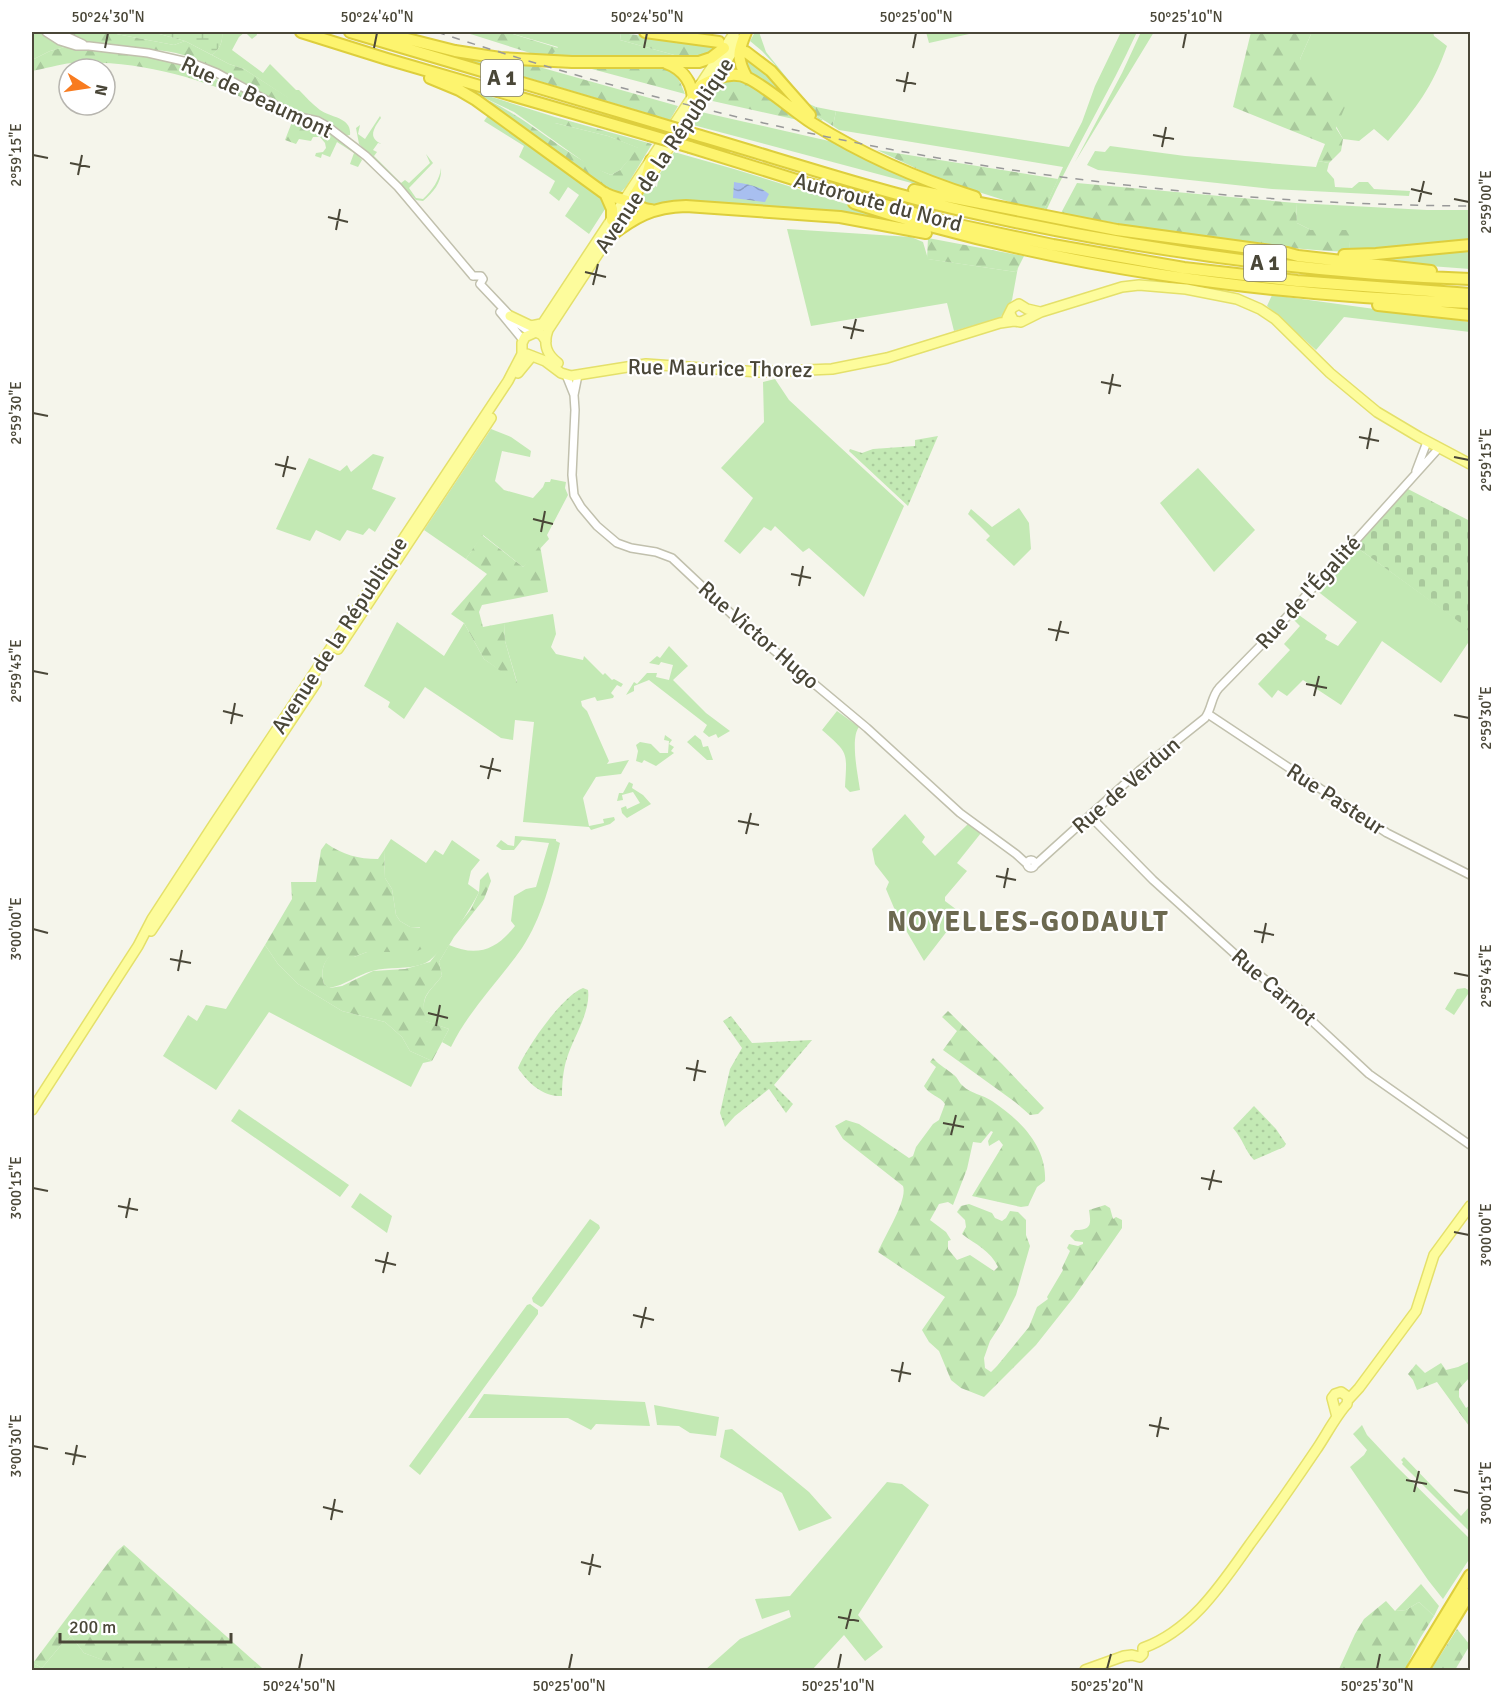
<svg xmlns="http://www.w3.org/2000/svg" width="1502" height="1702" viewBox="0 0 1502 1702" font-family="Signika,sans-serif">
	<defs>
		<pattern id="forest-firs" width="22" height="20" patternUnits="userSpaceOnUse" patternTransform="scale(1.5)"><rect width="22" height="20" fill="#c3e9b4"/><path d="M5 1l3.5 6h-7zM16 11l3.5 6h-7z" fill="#a9c99c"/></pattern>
		<pattern id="wetland-marsh" width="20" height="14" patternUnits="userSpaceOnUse" patternTransform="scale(1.5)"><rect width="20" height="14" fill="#c3e9b4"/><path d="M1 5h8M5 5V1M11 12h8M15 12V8" fill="none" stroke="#a9c99c"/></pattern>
		<pattern id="cemetery-stones" width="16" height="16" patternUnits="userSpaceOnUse" patternTransform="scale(1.5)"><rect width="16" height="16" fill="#c3e9b4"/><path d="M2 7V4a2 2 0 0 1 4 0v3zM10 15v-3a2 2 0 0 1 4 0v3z" fill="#a9c99c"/></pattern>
		<pattern id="park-dots" width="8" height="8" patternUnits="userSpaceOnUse" patternTransform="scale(1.5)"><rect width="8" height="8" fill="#c3e9b4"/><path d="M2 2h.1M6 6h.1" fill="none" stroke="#a9c99c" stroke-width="1.8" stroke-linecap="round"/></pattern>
		<pattern id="water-waves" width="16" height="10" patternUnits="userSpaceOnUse" patternTransform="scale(1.5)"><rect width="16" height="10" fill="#a8bff0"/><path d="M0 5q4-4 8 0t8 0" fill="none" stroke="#8b9dc3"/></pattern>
	</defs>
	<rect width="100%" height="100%" fill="#f5f5eb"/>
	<path fill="#c3e9b4" d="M32,32H40L65,47L50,51L32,60Z
		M106,32H152L185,41L174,45Z
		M222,32H256L257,35L252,39L245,32L239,37L232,50L263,73L270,64L296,90H299C306,97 312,104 320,110C331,118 352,117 350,135L345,136L297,114L284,105L288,98L244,69L229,64L212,55C220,49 223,42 222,32Z
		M506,32H605L621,33L620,40L678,56L699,57L676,43L675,40L716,47L703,58L550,57L558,47Z
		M755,32H759L766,52L807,103L816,107L814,114L823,120L820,121L773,69L775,65L762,51L750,41Z
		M926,32H978L929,43Z
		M1121,32H1137C1109,93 1074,150 1046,211L1044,210L1063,167L839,130L833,126L836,111L1069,147L1082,122L1095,86Z
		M1141,32H1154L1075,162L1122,73Z
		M1312,32H1433L1434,36L1447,46C1432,88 1417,107 1388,141L1374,129L1359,141L1343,139L1300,59Z
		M744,57L762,69L793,103L752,76Z
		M476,92L555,117V123L608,136L639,148L620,170L611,175L591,167L514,112L476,94Z
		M274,107L294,119L317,124L334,135V137L355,152L362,160L358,167L350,164L354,153L337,142L330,157L322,154L321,158L315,156L316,153L323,152L326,148L325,143L320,137H313V129L292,122L273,112Z
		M701,112L829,141L843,145L920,181L919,185L693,125Z
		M489,114L600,194L607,206L589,234L565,216L579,195L568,187L559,201L549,193L555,181L519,157L524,146L484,121Z
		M380,116L381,118C374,128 367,138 382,144L378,143L373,150L377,152L374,156L401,183L405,180L409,183L430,163L426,154L433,163L409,188L416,198L423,199C432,191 440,179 441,168C442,182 434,192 423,201L416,200L359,144L356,128L360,125L358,134L365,139Z
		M1110,146L1185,156L1316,167L1318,161L1329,163L1327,171L1334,179L1335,187L1352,188L1359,182H1368L1374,189L1410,191L1409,196L1272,189L1098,170L1087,165L1095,151L1105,152Z
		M674,152L734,169L875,213L874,220L798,208L687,202L650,208L638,202L651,183L657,187L659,175Z
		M1296,203L1427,210H1470V242L1349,252L1350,231L1311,230L1297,223Z
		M787,229L911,237L923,242L928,259L1016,272L1018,267L1012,300L1000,318L954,331L947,303L811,326Z
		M1470,247V269L1390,263L1358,258Z
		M1272,295L1470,322V332L1344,317L1316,350L1267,306Z
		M775,379L789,400L904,506L864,597L809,548L803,552L775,526L771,531L764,527L740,554L724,541L753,498L721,468L764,422L763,382Z
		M491,429L511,437L531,451L530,457L502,451L495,481L504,490L533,498L543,487L545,482H550L551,479L566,482L565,488L568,495L547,535L549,539L523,567L483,535L466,559L424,530Z
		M373,454L384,457L372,489L396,498L375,532L369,528L363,535L347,530L340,541L316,530L310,541L276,529L309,458L340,471L347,465L351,472Z
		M1198,468L1255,530L1214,572L1160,503Z
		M1019,508L1029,523L1031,549L1014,566L986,540L990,536L968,514L971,509L992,527Z
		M1355,546L1463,624L1470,633V640L1441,683L1382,641L1341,705L1303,680L1287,696L1278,690L1272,698L1258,684L1290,650L1284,644L1300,626L1291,617L1296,613L1327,635L1325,639L1338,646L1357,622L1316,590Z
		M553,614L556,634L551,647L556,654L583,660L584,656L603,675L605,673L612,680L614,679L623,684L621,687L617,685L611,693L614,696L613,698L597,701L595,697L581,701L582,706L587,711L609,761L607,764L629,760L621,774L596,777L583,798L589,826L604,823L603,819L614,817L615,820L610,824L591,830L589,827L523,822L534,722L515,720L513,740L501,738L425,687L404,719L388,707L390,702L364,686L397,622L444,656L464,623L484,659L517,682L505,641L504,623Z
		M669,646L688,666L673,680L706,713L730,731L718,738L716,734L709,737L703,732L707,725L649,680L634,686V691L626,695L634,682L637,684L647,673H657L656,677L669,680L673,665L661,662L659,665L649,663L657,656L660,658Z
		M837,711L859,727C850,738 858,776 860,790L850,792L845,787C847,751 849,754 822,730Z
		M665,735L672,740L669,744L674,747L671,751L674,753L656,766L644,760L642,763L636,761L638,751L636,745L640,742L651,744L660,753H668L669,741L664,740Z
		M695,735L701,740L703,747L708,746L713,760H707L687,742Z
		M629,782L633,784L632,788L643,795L651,804L627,818L622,813L621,808L626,806L627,809L640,803L633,792L622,795L623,800L617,801L619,793H623Z
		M905,814L925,837L922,842L935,856L968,824L981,833L957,863L967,871L945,897V901L961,913L924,961L897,915L886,889L889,882L875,864L872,849Z
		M515,836L556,839V841L560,843C552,878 542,918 522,948C499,981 469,1010 451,1047L442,1042L449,1029L425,1021C421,995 427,995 442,976L439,962L449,945C477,957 496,950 515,926L511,921L514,896L526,889L536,887L549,843L522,840L514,850H502L496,846L501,840L508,845L514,846Z
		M391,839L426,863L435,850L443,855L452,840L480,860L471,871L468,884L479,892C471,908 440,959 423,964C407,970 389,966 372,971C357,975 346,985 329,988L324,984C321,972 322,964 331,954L354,957L367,952H415L420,927H410L400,921L396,915L392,889L385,878L384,850Z
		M265,945L278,964L298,984L342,1011L385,1022L402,1037L410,1051L432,1061L423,1063L411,1087L269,1012L216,1090L163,1056L188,1015L197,1021L206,1005L226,1009Z
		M1465,988L1470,991L1454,1015L1445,1009L1457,989Z
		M239,1109L349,1185L340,1197L231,1121Z
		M360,1193L392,1216L387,1233L351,1207Z
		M590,1219L599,1225L600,1228L543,1306L541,1307L533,1302L532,1298Z
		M530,1304L538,1310V1314L420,1475L409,1466L527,1305Z
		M484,1394L645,1402L650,1426L596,1424L591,1430L568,1418H468Z
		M654,1405L719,1417L716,1436L690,1433L679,1426L657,1425Z
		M1362,1425L1367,1435L1396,1466L1470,1539V1558L1443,1599L1428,1580L1350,1467L1364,1455L1367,1450L1353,1434Z
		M732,1429L809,1492L832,1518L799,1531L782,1493L720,1457L725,1430Z
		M1404,1457L1461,1516L1470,1506V1532L1402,1464L1403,1462L1401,1460Z
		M887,1482L902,1484L929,1505L858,1615L883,1647L865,1661L844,1635L812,1670H705L740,1639L791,1617L789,1610L762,1619L755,1599L790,1596Z
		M1421,1584L1439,1606L1434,1616L1419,1602L1406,1610L1395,1611Z
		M71,1636L84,1653L114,1664L108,1670H32L33,1663L42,1668L61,1645Z"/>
	<path fill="url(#forest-firs)" d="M62,32H106L174,45L185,41L229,64L244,69L289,98L284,105C251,87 212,62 176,53C143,46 89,49 62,32Z
		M464,32H506L558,48L550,57L546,58Z
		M1251,32H1312L1300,59L1348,100L1336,128L1343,139L1341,151L1329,163L1318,161L1325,144L1233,107Z
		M621,33L675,40L676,43L701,51L699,57L678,56L620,40Z
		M65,47L148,57L191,67L274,107L273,112C212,81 142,59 72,63C59,64 45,69 32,71V60L50,51Z
		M464,59L525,63L678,106L670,120Z
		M577,65L659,67C676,71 679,78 685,94Z
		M733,78L742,81L798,116V120L708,100L720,83Z
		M490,101C533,122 567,157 611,175L620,170L638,148L608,136L555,123V117L652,144L626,187L618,195L594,180L489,105Z
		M816,107L836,111L833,126L814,114Z
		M292,122L313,129V137L311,141L299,139L296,144L285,140Z
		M877,150L1058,179L1044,210L1013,203L941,180Z
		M1077,183L1296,203L1297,223L1311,230H1351L1349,252C1252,247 1157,231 1061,213Z
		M928,238L1024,256L1016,272L927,259Z
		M482,535L523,567L540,545L548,592L482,605L479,612L483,627L504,623L505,641L517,683L484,659L464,623L451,614L487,574L466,559Z
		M326,843C343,855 358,859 378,859L384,850L385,878L392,889L396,915L400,921L410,927L427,928L432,936L424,948L415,952H367L354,957L340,958L331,955C322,964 321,972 324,984L330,988L342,986L373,971L405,969L430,962L471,909L479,892L480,880L488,872L491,881L484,899L454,937L439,962L442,976C427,995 420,995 426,1021L449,1029L432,1061L410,1051L402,1037L385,1022L342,1011L298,984L278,964L265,945L292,899L291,882H316L321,850Z
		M948,1011L1002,1064L1044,1108L1038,1114L1030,1115L1015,1102L943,1050L957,1031L942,1017Z
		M933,1058C940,1066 947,1069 954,1075C958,1078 959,1083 963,1086C970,1093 983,1095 992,1101C1019,1119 1047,1146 1045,1181L1037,1187L1028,1206L1021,1207L972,1196L1003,1145L999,1140L989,1146L988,1141L993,1132L991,1131L981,1143L973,1142L967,1169L953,1205L948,1202L939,1204L930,1220L946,1232L951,1240L948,1241V1249L957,1260L970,1255L994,1271L998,1267C991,1251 975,1244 962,1234L966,1227L965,1220L957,1212L961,1206L969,1204L992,1213L995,1218L1002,1221L1006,1218L1010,1211L1018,1212L1026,1220V1235L1030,1246L1016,1295L1003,1321L990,1341L984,1358L985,1368L991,1372L997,1366L1029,1327L1037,1307L1048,1299L1047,1297L1063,1270L1062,1268L1070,1251L1067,1248L1069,1244L1078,1246L1083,1244V1242L1075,1241L1070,1236L1075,1230C1092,1230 1091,1224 1089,1210L1105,1205L1110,1208L1113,1219L1116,1217L1122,1220V1228L1074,1297L1036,1345L984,1397L961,1388L951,1380L939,1351L929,1342L922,1330L945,1297L878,1252C884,1237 908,1200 903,1186L843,1139L835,1126L846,1120L859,1124L909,1158L913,1156L916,1147L933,1124L939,1120L945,1104C940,1096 929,1095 924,1086L936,1067L930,1062Z
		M1470,1361V1377L1459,1389V1397L1466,1408L1470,1405V1426H1469L1437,1382L1417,1390L1413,1380L1408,1374L1416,1364L1425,1373L1441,1363L1446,1370L1458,1367Z
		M124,1545L262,1668L260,1670H108L113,1664L84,1653L71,1636L61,1645L42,1668L33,1663L117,1551Z
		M1386,1601L1395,1611L1406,1610L1419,1602L1434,1616L1419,1640L1405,1670L1339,1669L1355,1634L1364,1619Z
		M1457,1629L1470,1645L1455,1670H1431Z"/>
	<path fill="url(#wetland-marsh)" d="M152,32H222C223,42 220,49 212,55L185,41Z"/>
	<path fill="url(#cemetery-stones)" d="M1406,488L1470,521V633L1462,624L1355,546Z"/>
	<path fill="url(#park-dots)" d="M938,436L908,506L849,451L850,449L862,453L873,449L915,446V440Z
		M583,988L588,990C591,1012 573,1038 567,1058C563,1070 562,1084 562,1096C543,1097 528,1083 518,1068C527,1047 562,996 583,988Z
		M731,1016L752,1043L812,1040L774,1085L793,1104L786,1113L769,1089L735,1116L725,1127L720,1113L730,1069L742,1048L723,1021Z
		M1254,1106L1276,1129L1286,1144L1284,1147L1254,1160C1245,1151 1243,1139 1233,1128Z"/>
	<path fill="url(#water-waves)" d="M734,182C747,184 760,186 769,194L765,202L733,198Z"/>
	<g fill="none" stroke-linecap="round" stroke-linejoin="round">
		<g stroke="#c1c0ad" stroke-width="10">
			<path id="minor" d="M46,32L60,41L76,46H89L148,53L192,63L217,73L295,116L318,121L327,126L366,156L398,187L473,276
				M57,32L83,44
				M473,276H481L483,279L480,284
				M480,284L517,323L531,333
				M500,312L523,340
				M566,375L574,395L575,410L572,475L574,495L581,507L597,526L617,543L631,548L656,552L672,558L739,621L867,728L960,813L1016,854L1027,864
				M574,395L578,375
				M1416,471L1427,442
				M1208,714L1387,833L1470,875
				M1090,816L1153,880L1247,965L1283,994L1369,1074L1470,1145
				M1027 864a4 4 0 1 1 8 0a4 4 0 1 1-8 0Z
				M1035,865L1140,770L1205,718C1212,709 1211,697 1219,688L1266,640L1439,448"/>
		</g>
		<g stroke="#e4e06a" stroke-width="12">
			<path id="major" d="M648,183L655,169L741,39
				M1010,314L1014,321L1021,322L1041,312L1122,287L1139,285L1186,289L1237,299L1260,309L1275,319L1330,373L1377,412L1419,437L1470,464
				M510,316L531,326L541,324
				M1007,318L1012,308L1019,304L1027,309L1040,312
				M536,332L543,323L735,32
				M527,354L545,361L561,373L571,376L646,364L759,372L832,369L887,358L1000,323L1014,321
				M558,363C546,354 543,344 548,330L609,237L637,200
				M518,373L532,356
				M338,649L491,418
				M151,931L316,683
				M32,1110L138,946L152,919L214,824L508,381L522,354V343L525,337L536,332L542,335L546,341
				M1348,1400L1359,1388L1416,1311L1434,1255L1470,1206
				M1143,1648C1192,1630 1221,1585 1250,1544C1273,1513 1295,1481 1316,1450C1325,1437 1337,1414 1347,1404L1348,1397L1341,1392L1335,1394L1332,1398L1337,1417
				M1085,1670L1124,1656L1132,1655L1140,1657L1143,1654V1648"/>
		</g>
		<g stroke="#ddce3d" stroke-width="14">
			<path id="highway" d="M301,32L387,59L649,135
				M350,32L654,122
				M380,32L455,51L500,58L572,62H699L711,58L724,48
				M645,32L719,42
				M746,32C738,51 736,58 747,78
				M746,52L771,71L810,115
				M666,63C688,71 695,89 693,111
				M430,78L459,90L476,100L604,193C614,198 623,199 633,203C640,206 643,210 651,210
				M700,86C714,78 732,70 748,78C768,88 792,110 812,123C863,155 918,179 975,197
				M694,134C783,160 870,189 960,210C1128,248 1299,273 1470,279
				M690,147L806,183L954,224L1053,245L1184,268L1297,281L1470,294
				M914,190L1117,230L1287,253L1298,256L1431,271
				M605,193L612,209V220
				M635,203L634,196L647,175L651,160
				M854,203C1053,268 1262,295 1470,303
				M609,237C635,217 652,207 686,206L840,217L926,233
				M1344,255L1376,254L1470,245
				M1378,305L1470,315
				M1412,1670L1470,1575
				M1423,1670L1470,1593"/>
		</g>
		<use href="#minor" stroke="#fff" stroke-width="7"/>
		<use href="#major" stroke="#fdfc9c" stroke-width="9"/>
		<use href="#highway" stroke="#fdf46e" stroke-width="10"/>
		<path stroke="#999" stroke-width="1.5" stroke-dasharray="8 8" stroke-linecap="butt" d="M437,32C769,142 1121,204 1470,206"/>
		<g stroke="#ddce3d" stroke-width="14" stroke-linecap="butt">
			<path id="highway-bridge" d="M654,122L694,134
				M649,135L690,147"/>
		</g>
		<use href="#highway-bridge" stroke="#fdf46e" stroke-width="10"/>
	</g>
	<path fill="none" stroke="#4a4738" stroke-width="2" d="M105,48L108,33M374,48L377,33M644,48L647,33M913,48L916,33M1183,48L1186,33M896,80L916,84M904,92L908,72M1153,135L1174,139M1162,147L1166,127M33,155L48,158M70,163L90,167M78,175L82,155M1411,189L1432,194M1454,199L1469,202M1419,202L1424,181M328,217L348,222M336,230L340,209M585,272L606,277M593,285L598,264M843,327L864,331M851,339L856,319M1101,382L1121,386M1109,394L1113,374M33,413L48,416M1359,437L1379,441M1367,449L1371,428M1454,457L1469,460M275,464L296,469M283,477L288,456M533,519L553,524M541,532L545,511M791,574L811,578M799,586L803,566M1048,629L1069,633M1056,641L1061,621M33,671L48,674M1306,684L1327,688M1314,696L1319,676M223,711L243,716M1454,715L1469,718M231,724L235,703M480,766L501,771M488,779L493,758M738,821L759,825M746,834L751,813M996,876L1016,880M1004,888L1008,868M33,929L48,933M1254,931L1274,935M1262,943L1266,923M170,959L191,963M178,971L182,950M1454,973L1469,976M428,1013L448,1018M436,1026L440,1005M686,1068L706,1072M694,1081L698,1060M943,1123L964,1127M951,1135L956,1115M1201,1178L1222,1182M33,1188L48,1191M1209,1190L1214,1170M118,1206L138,1210M126,1218L130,1198M1454,1232L1469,1235M375,1260L396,1265M383,1273L388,1252M633,1315L654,1320M641,1328L646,1307M891,1370L911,1374M899,1382L903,1362M1149,1425L1169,1429M1157,1437L1161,1417M33,1446L48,1449M65,1453L86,1457M73,1465L77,1445M1406,1480L1427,1484M1454,1490L1469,1493M1414,1492L1419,1471M323,1507L343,1512M331,1520L335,1499M581,1562L601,1567M589,1575L593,1554M838,1617L859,1621M846,1629L851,1609M299,1669L302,1654M569,1669L572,1654M838,1669L841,1654M1107,1669L1111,1654M1377,1669L1380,1654"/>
	<g text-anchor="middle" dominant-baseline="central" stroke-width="4.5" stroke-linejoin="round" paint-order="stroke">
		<g fill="#fff" stroke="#807e74" stroke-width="1.5">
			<rect x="481" y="60" width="42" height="36" rx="4.5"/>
			<rect x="1244" y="245" width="42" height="36" rx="4.5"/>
		</g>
		<g font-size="21" font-weight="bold" fill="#4a4738">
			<text x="502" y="78">A 1</text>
			<text x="1265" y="263">A 1</text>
		</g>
		<g font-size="22" fill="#4a4738" stroke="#fff">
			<text transform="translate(257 97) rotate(25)">Rue de Beaumont</text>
			<text transform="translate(664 155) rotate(-56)">Avenue de la République</text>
			<text transform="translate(878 202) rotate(15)">Autoroute du Nord</text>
			<text transform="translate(720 368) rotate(1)">Rue Maurice Thorez</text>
			<text transform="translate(1308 592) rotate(-48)">Rue de l'Égalité</text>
			<text transform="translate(339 635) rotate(-57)">Avenue de la République</text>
			<text transform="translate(759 635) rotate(41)">Rue Victor Hugo</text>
			<text transform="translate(1126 785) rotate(-41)">Rue de Verdun</text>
			<text transform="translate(1336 799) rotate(33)">Rue Pasteur</text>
			<text transform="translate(1274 987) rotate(41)">Rue Carnot</text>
		</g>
		<g font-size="28" font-weight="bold" letter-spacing="1.5" fill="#6c6950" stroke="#fff">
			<text x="1028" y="922">NOYELLES-GODAULT</text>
		</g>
	</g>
	<rect width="1502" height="1702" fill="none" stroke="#ffffff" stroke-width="66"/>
	<g transform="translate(87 87) rotate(102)"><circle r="28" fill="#ffffff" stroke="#b7b5af" stroke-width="1.5"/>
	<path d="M0-4.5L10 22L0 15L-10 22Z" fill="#f87b1f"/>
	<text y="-9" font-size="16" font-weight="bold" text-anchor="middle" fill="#4a4738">N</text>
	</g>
	<path d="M60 1633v9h171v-9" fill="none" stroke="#4a4738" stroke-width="3"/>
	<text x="69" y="1633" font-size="18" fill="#4a4738" stroke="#ffffff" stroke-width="4.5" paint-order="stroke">200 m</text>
	<rect x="33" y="33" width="1436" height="1636" fill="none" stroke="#4a4738" stroke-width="2"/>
	<g font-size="15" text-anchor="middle" fill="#4a4738">
		<text x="108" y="22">50°24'30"N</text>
		<text x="377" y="22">50°24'40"N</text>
		<text x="647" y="22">50°24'50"N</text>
		<text x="916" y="22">50°25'00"N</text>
		<text x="1186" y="22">50°25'10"N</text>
		<text transform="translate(16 155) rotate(-90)" y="5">2°59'15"E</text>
		<text transform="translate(1486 202) rotate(-90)" y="5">2°59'00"E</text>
		<text transform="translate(16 413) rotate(-90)" y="5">2°59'30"E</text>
		<text transform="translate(1486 460) rotate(-90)" y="5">2°59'15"E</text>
		<text transform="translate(16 671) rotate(-90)" y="5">2°59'45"E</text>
		<text transform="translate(1486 718) rotate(-90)" y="5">2°59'30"E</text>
		<text transform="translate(16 929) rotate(-90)" y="5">3°00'00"E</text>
		<text transform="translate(1486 976) rotate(-90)" y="5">2°59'45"E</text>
		<text transform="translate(16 1188) rotate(-90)" y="5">3°00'15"E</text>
		<text transform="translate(1486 1235) rotate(-90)" y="5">3°00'00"E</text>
		<text transform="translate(16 1446) rotate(-90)" y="5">3°00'30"E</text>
		<text transform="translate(1486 1493) rotate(-90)" y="5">3°00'15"E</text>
		<text x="299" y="1691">50°24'50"N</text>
		<text x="569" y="1691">50°25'00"N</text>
		<text x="838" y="1691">50°25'10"N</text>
		<text x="1107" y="1691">50°25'20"N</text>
		<text x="1377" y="1691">50°25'30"N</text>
	</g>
</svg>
